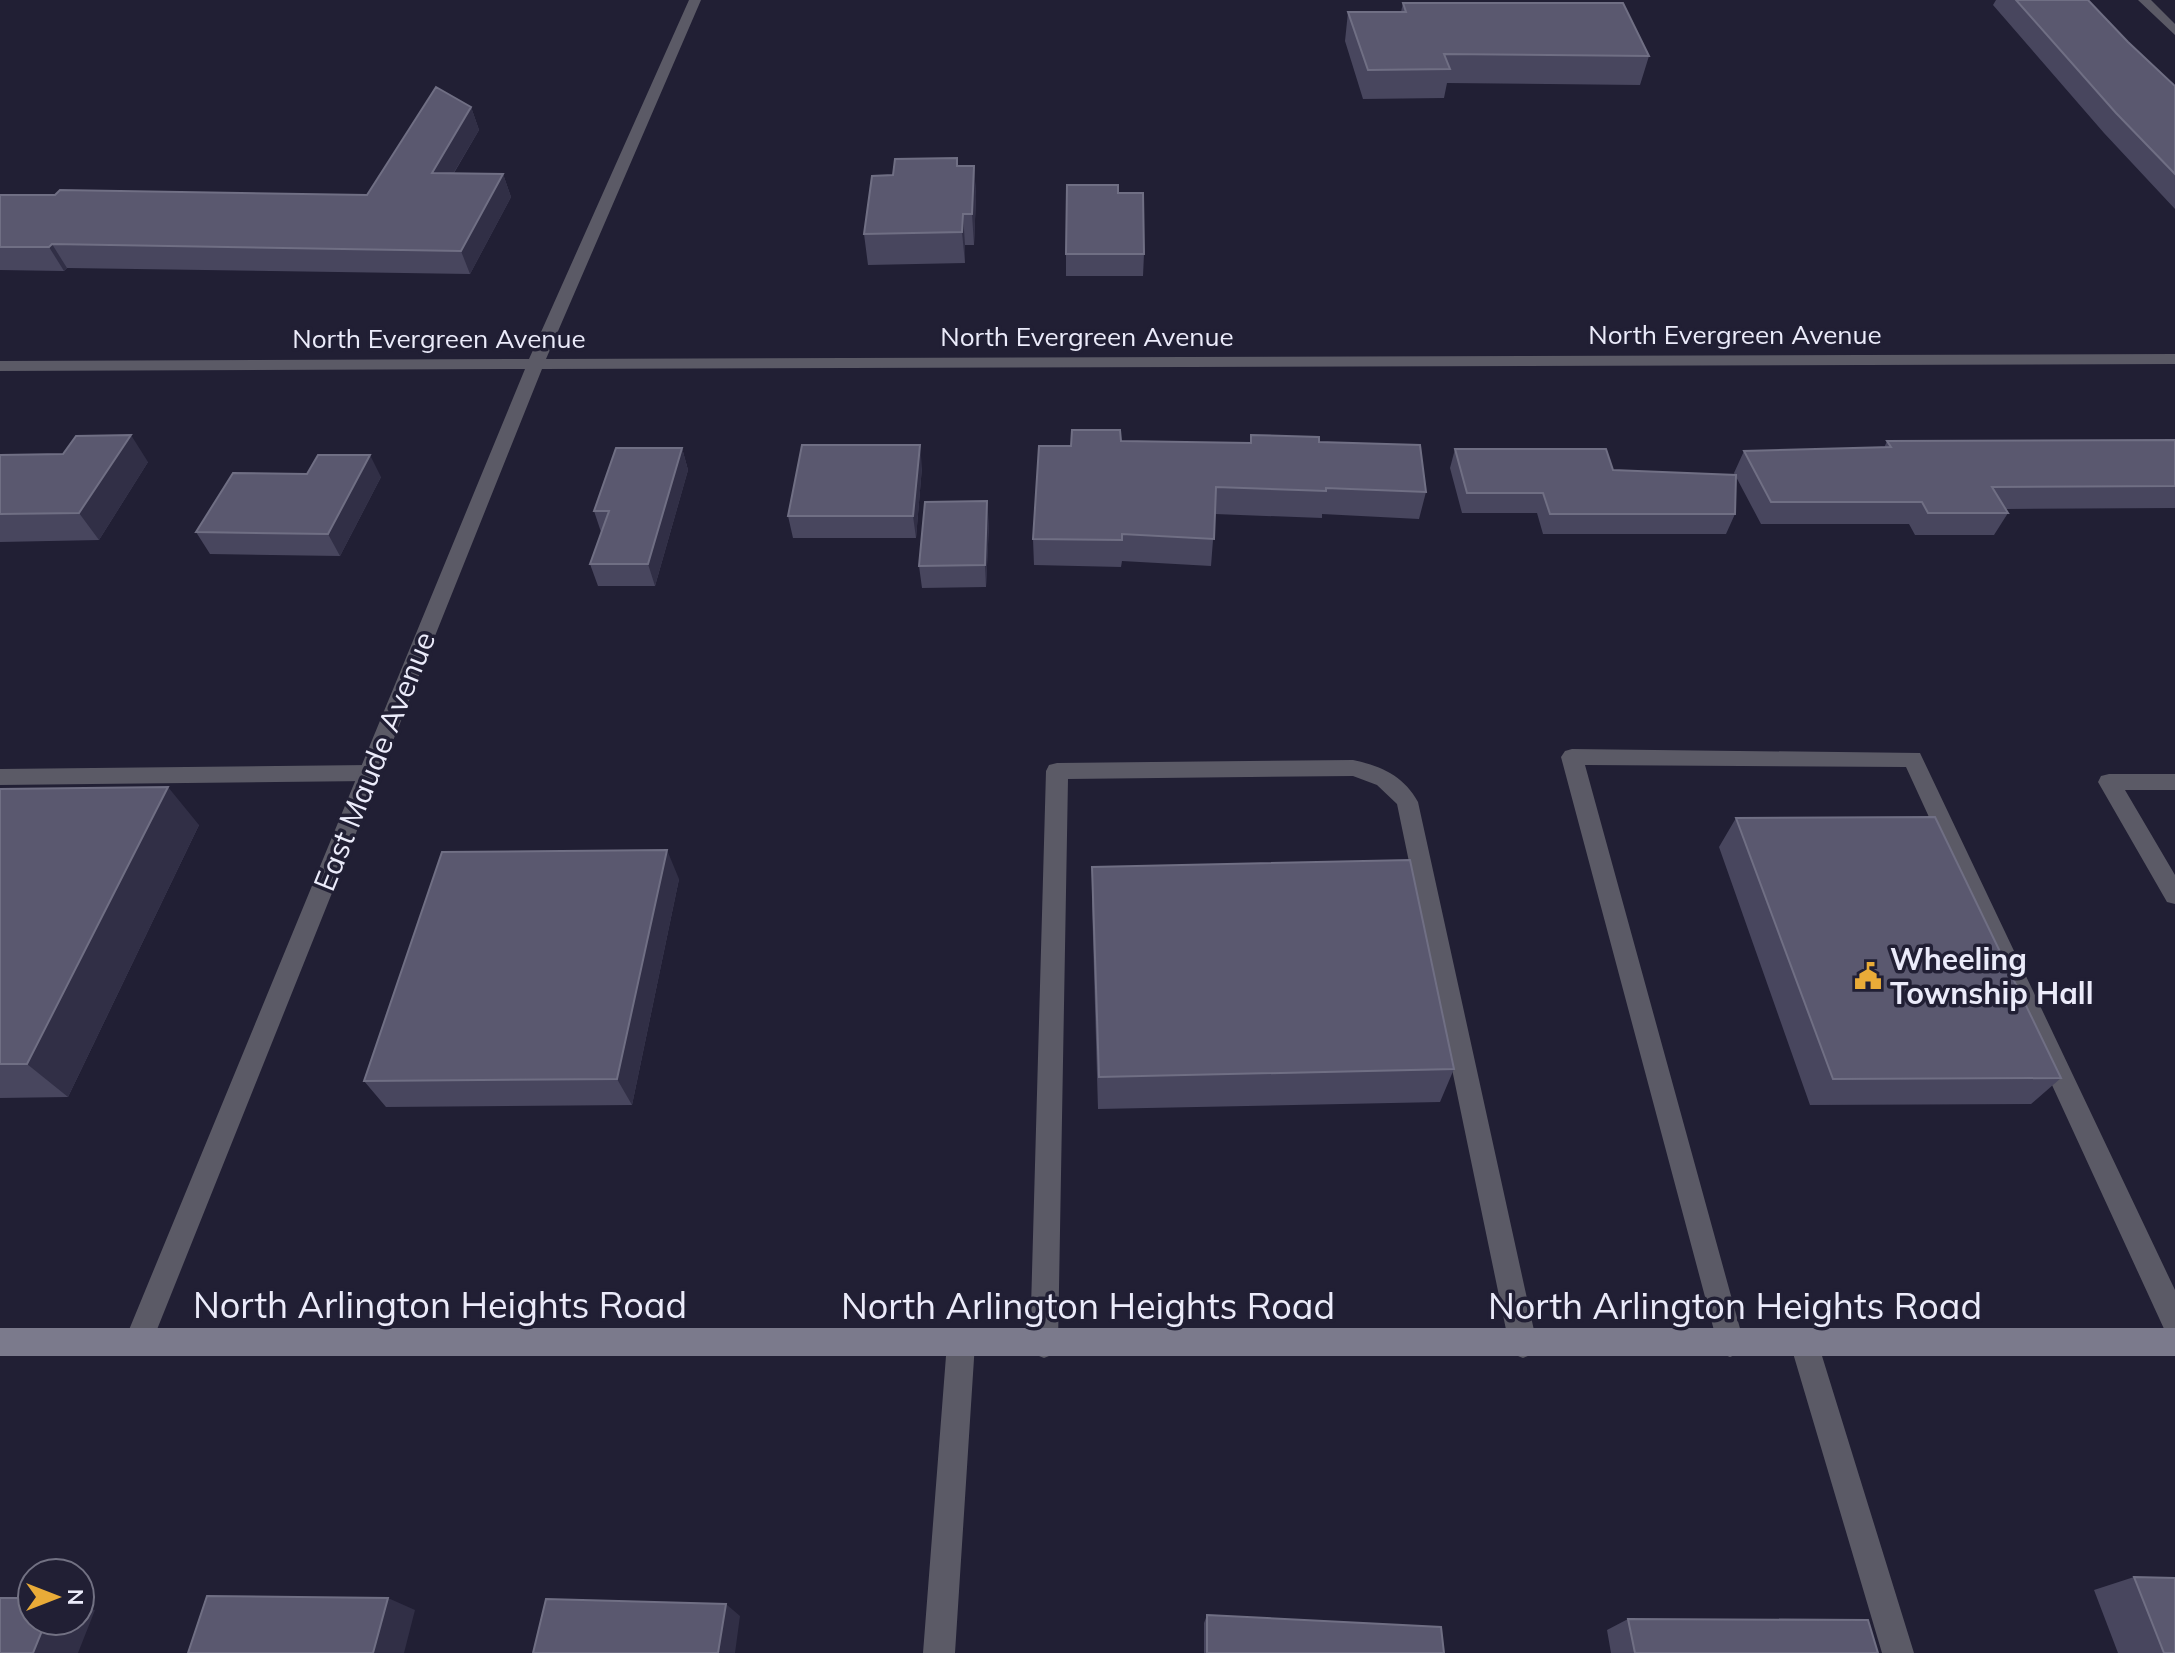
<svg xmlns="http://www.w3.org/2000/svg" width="2175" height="1653" viewBox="0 0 2175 1653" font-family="Mulish,sans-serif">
	<rect width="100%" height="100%" fill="#211f34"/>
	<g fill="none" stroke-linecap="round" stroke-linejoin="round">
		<path fill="#5b5a66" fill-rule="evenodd" d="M1572,749L1920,753L2175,1290V1335L2165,1331L1906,767L1585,765L1744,1343L1740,1353L1730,1357L1720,1353L1561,757L1565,751Z
			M1353,760C1381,766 1404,776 1418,802L1537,1344L1533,1354L1523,1358L1513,1354L1509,1344L1397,804L1377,785L1353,776L1068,779L1058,1344L1054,1354L1044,1358L1034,1354L1030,1344L1046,771L1049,765L1057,763Z
			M369,765L377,767L380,773L377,779L369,781L0,785V769Z
			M2109,774H2175V790H2125L2175,875V904L2167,902L2098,782L2101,776Z
			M1804,1329L1814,1333L1818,1343L1914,1653H1882L1790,1343L1794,1333Z"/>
		<path fill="#5b5a66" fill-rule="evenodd" d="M689,0H701L546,359L2175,354V364L542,369L152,1342L148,1352L138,1356L128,1352L124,1342L525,369L0,371V361L529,359Z
			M2138,0H2151L2175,24V35Z
			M961,1329L971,1333L975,1343L955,1653H923L947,1343L951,1333Z"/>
		<path fill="#7b7a8c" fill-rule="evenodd" d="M0,1328H2175V1356H0Z"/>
	</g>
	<path fill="#48465e" d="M1996,0H2088L2128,42L2175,86V209L2104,133L1993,5Z
		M1403,3L1649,56L1640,85L1447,83L1444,98L1363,99L1345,41L1348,12H1401Z
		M471,107L479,130L454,173L503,174L511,197L470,274L67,268L64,271L0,270V195H367Z
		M957,158L958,166H974L976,196L974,245H965V263L868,265L864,234L893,175Z
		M1118,193L1144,254L1143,276H1066V254Z
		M1251,435L1319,442L1426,492L1419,519L1322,514V518L1215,514L1211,566L1122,561L1121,567L1034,565L1033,539L1071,446L1121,441L1250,443Z
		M2175,440V508L2006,509L2008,513L1994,535H1915L1909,524H1761L1734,473L1744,451L1884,448L1887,441Z
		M682,448L688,470L655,586H598L590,564L601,532L594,511Z
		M1455,449L1613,470L1735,514L1726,534H1543L1537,513H1462L1450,468Z
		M0,455L148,462L99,540L0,542Z
		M922,467L916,538H793L788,516Z
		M307,474L381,477L340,556L210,554L196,532Z
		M989,523L986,587L922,588L919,566Z
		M0,789L199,825L68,1097L0,1098Z
		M1736,818L2061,1078L2031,1104L1810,1105L1719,847Z
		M1092,867L1454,1069L1440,1102L1098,1109L1092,904Z
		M679,879L632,1105L386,1107L364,1081Z
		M2134,1577L2175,1653H2118L2094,1590Z
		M1207,1615L1444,1653H1204V1623Z
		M1628,1619L1878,1653H1611L1607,1630Z"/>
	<path fill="#312f46" d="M471,107L479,130L440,196L432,173Z
		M974,166L976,196L974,245L972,214Z
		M503,174L511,197L470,274L461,251Z
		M963,214L965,245V263L962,232Z
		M52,244L67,268L64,271L49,247Z
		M131,435L148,462L99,540L79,513Z
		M920,445L922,467L916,538L913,516Z
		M682,448L688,470L655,586L648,564Z
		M370,455L381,477L340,556L328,534Z
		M987,501L989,523L986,587L985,565Z
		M168,787L199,825L68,1097L27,1064Z
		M667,850L679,879L632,1105L617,1079Z
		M388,1598L415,1610L404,1653H373Z
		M726,1604L740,1616L735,1653H718Z
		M80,1605L95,1610L78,1653H33L46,1621H80Z"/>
	<path fill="#5a586f" stroke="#706f84" stroke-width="2" d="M2016,0H2088L2128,42L2175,86V174L2116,113Z
		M1403,3H1623L1649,56L1444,54L1450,69L1368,70L1348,12H1406Z
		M436,87L471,107L432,173L503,174L461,251L52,244L49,247H0V195H55L60,190L367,195Z
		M957,158V166H974L972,214H963L962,232L864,234L872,176L893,175L895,159Z
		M1067,185H1118V193H1143L1144,254H1066Z
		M1072,430H1120L1121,441L1251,443V435L1319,437V442L1420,445L1426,492L1326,488V491L1216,487L1214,539L1122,534V540L1033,539L1039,446H1071Z
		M131,435L79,513L0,514V455L63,454L76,436Z
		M2175,440V486L1992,487L2008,513H1928L1922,502H1771L1744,451L1891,447L1887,441Z
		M802,445H920L913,516H788Z
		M616,448H682L648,564H590L609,511H594Z
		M1455,449H1606L1613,470L1736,475L1735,514H1550L1543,493H1467Z
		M318,455H370L328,534L196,532L233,473L307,474Z
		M987,501L985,565L919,566L925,502Z
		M168,787L27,1064H0V789Z
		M1935,817L2061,1078L1833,1079L1736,818Z
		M667,850L617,1079L364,1081L442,852Z
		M1410,860L1454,1069L1099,1077L1092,867Z
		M2134,1577L2175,1578V1653H2164Z
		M207,1596L388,1598L373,1653H188Z
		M0,1598H32V1621H46L33,1653H0Z
		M546,1599L726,1604L718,1653H533Z
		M1207,1615L1441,1627L1444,1653H1207Z
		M1628,1619L1868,1620L1878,1653H1635Z"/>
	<defs>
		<g id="civic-bare" transform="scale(2.16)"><path d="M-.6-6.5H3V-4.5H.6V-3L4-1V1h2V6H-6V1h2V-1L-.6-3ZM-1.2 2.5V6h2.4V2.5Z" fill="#e9ab38" stroke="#211f34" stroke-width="2.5" paint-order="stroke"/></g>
	</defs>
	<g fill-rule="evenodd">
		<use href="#civic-bare" x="1868" y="976"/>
	</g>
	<g text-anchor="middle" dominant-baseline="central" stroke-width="7" stroke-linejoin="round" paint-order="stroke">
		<g font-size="26" fill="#ebebfa" stroke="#211f34">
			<text x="1735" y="334">North Evergreen Avenue</text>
			<text x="1087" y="336">North Evergreen Avenue</text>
			<text x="439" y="338">North Evergreen Avenue</text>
		</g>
		<g font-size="30" fill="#ebebfa" stroke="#211f34">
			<text transform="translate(374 761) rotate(-68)">East Maude Avenue</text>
		</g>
		<g font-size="30" font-weight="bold" fill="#ebebfa" stroke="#211f34" text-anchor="start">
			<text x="1890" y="959">Wheeling<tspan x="1890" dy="34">Township Hall</tspan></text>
		</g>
		<g font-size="36" fill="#ebebfa" stroke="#211f34">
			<text x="440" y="1304">North Arlington Heights Road</text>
			<text x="1088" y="1305">North Arlington Heights Road</text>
			<text x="1735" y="1305">North Arlington Heights Road</text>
		</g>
	</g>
	<g transform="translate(56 1597) rotate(90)"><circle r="38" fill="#211f34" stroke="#727183" stroke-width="2"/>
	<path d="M0-6L14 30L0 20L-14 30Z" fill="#e9ab38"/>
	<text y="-12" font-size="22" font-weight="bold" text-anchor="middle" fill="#ebebfa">N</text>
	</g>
</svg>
